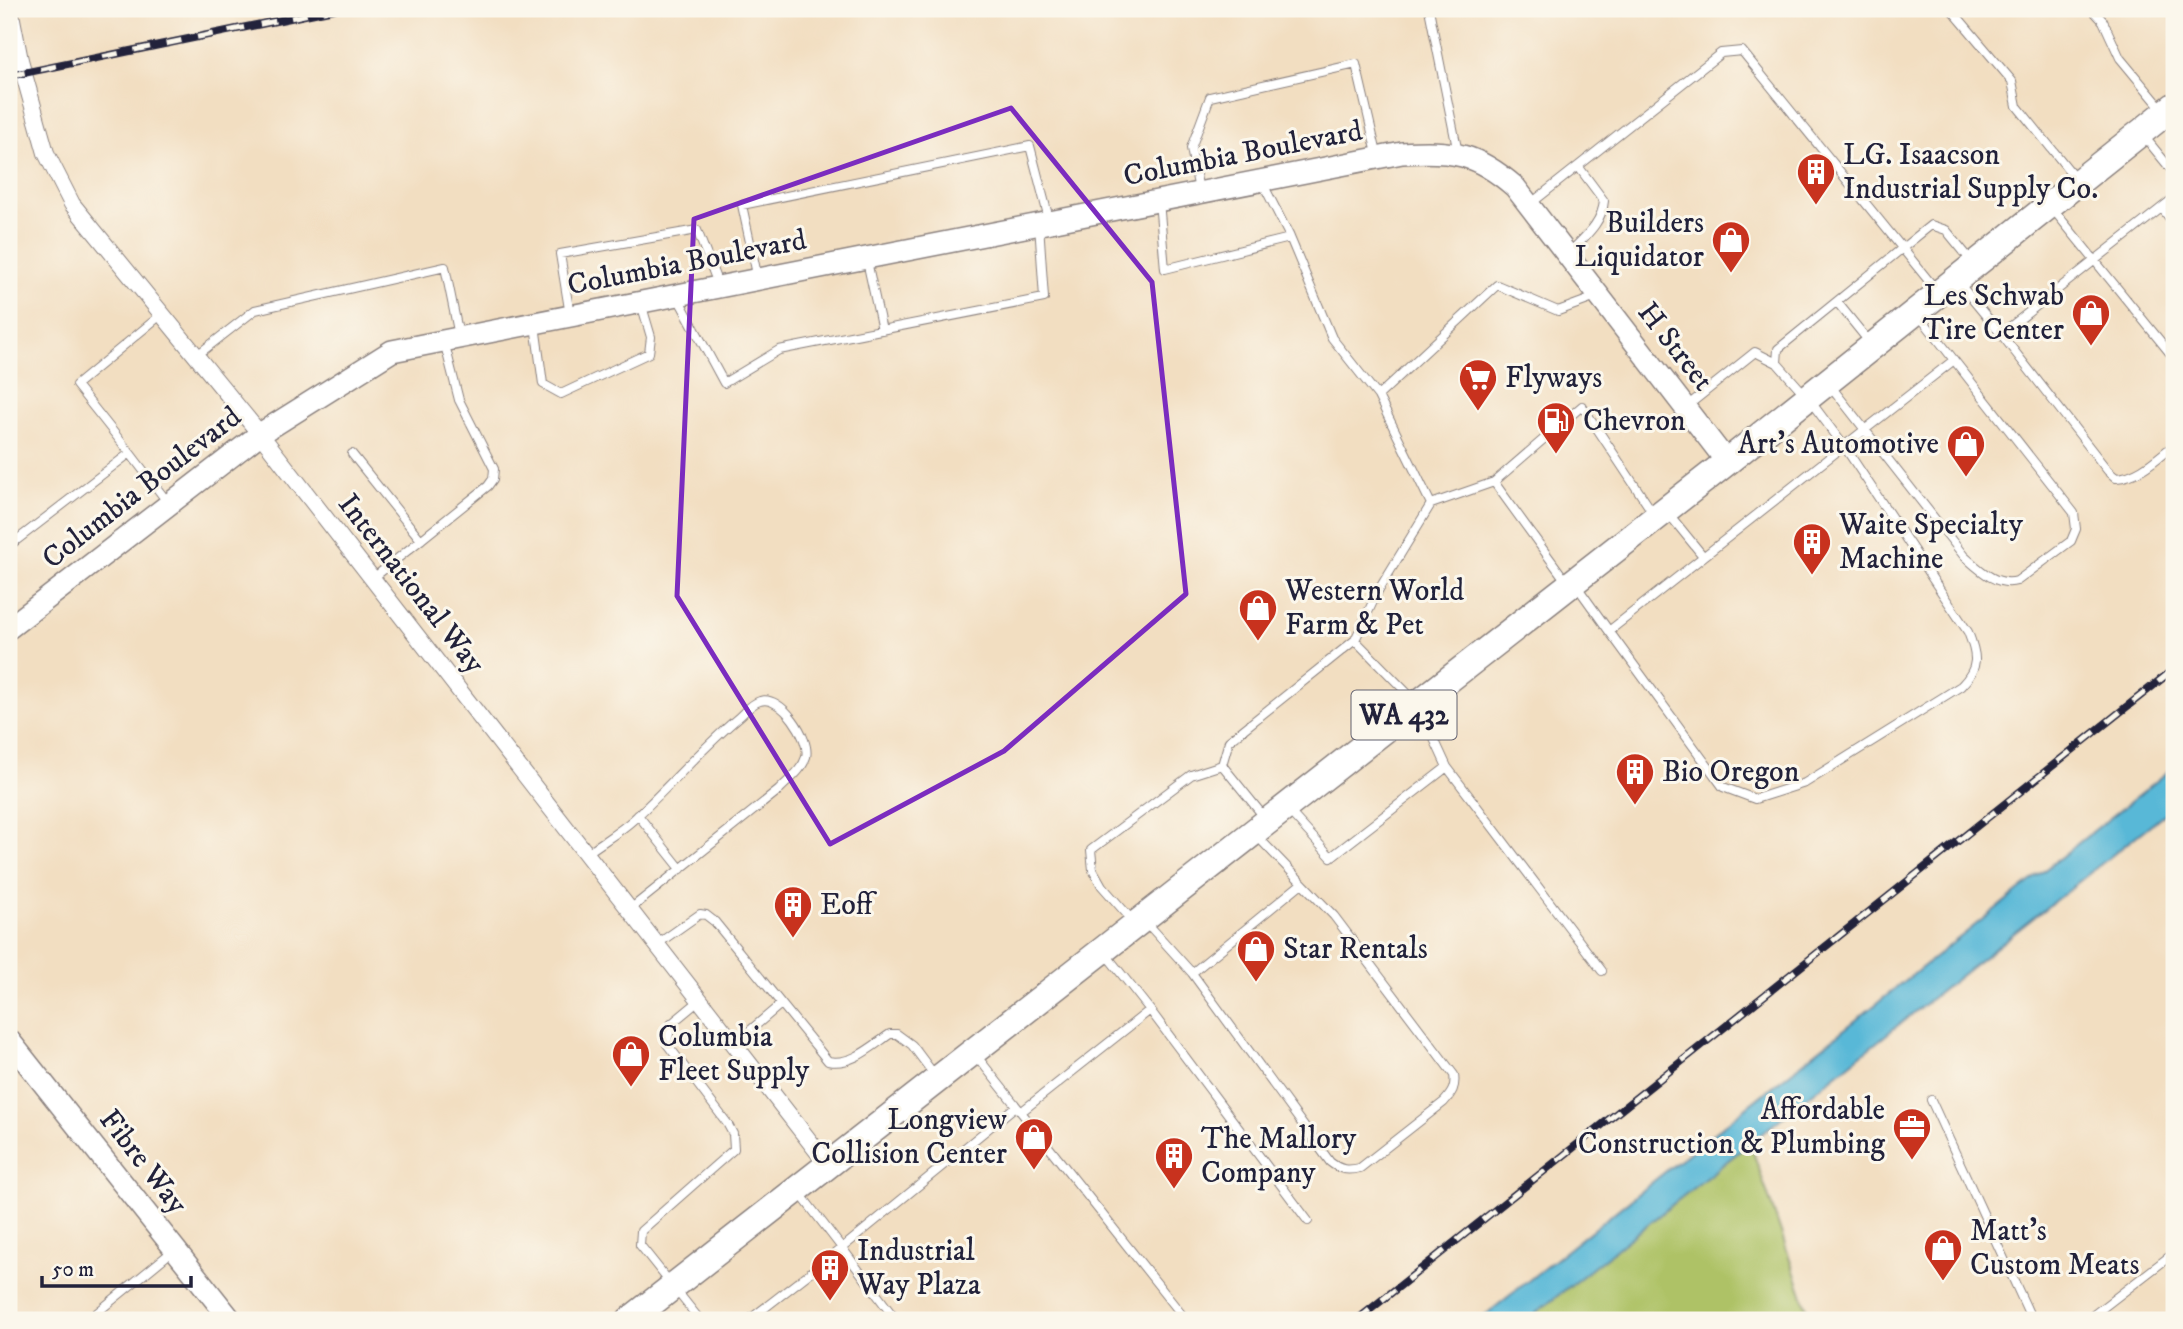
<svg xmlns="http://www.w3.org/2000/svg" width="2183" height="1329" viewBox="0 0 2183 1329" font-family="'IM FELL DW Pica',serif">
	<rect width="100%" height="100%" fill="#fbf7ec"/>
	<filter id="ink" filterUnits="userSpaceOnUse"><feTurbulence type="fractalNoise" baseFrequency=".0143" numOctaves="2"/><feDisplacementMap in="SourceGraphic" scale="14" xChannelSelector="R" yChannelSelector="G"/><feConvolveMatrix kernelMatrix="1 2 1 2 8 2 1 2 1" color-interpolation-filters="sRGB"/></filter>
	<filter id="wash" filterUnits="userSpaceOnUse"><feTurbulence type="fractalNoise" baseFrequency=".00686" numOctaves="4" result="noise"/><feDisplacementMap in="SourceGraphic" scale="28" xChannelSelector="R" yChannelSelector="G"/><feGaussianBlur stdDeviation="1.57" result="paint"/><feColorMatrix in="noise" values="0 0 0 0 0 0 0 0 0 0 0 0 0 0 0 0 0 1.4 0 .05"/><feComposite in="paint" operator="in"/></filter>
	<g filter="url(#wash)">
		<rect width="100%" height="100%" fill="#f2dec1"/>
		<path fill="#aec266" stroke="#687250" stroke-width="2" d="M1750,1143L1811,1320H1527Z"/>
		<path fill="#59b8d7" stroke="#3e6d89" stroke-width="2" d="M2174,767V806L1527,1320H1479Z"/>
	</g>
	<g filter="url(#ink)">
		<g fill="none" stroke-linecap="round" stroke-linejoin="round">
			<g stroke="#8a807e" stroke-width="10">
				<path id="service" d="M1429,9L1458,153
					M1951,9L2012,81L2017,106L2076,179
					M2092,9L2103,21L2120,58L2164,111
					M2143,135L2174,173
					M1262,182L1289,235L1332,338L1378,396
					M1199,191L1191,148L1210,97L1356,64L1378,158
					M1159,201L1165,269L1290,238
					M1529,205L1721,53L1742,51L1937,291
					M2052,208L2174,358
					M2162,208L2174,224
					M1569,253C1584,237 1602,224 1604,201L1578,166
					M867,261L882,330
					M758,279L742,205L1030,146L1049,219
					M1958,282L2001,334L2174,198
					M678,298L724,383L779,350L1044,298L1039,224
					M1837,302L1871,344
					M570,315L560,254L697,230L718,284
					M535,325L543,384L561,394L649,353L651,337L641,303
					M2001,334L2108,471L2116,478C2139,477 2157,458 2174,445
					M196,356L255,310L445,267L459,336
					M1829,384L1964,556C1979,569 1996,587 2017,581L2071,541L2076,529L2074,513L1954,360
					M1686,407L1755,352L1777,363
					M130,453L76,385L162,314
					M352,454L421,540
					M1494,482L1566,581
					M1431,504L1494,482L1582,406L1653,513
					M1668,513L1703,556
					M9,546L130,453L169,504
					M372,579L488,486L493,479L494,469L459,400L444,341
					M1576,585L1609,631L1844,446L1808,398L1777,363L1778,349L1931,225L1946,230L1973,263
					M1609,631L1723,787L1755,799L1805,783L1961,686C1980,667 1977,655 1968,632L1844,446L1954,360L1918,314
					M1447,767L1602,971
					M1289,811L1331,857L1447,767L1418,704L1355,640
					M638,815L681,869
					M1265,818L1222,765L1229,741L1355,640L1378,591L1431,504L1378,396L1497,285L1558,311L1596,297
					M586,854C602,842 620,832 634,819C670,786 701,749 739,717C745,712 752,703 760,701C781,694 811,739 806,757C802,771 788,780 779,790L629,910
					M1132,920L1102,886L1093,870L1091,850L1191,775L1222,765
					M1146,922L1192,973L1302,883
					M656,945L700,914L706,915L715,922L828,1061C851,1066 871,1047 890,1034H897L912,1045L936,1077
					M1192,973L1330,1162C1340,1170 1347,1171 1360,1168L1444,1102C1452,1093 1456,1087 1454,1075L1334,916L1255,834
					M700,1000L671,1024L667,1044L727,1123L733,1134L734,1149L641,1231L640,1245L700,1320
					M1150,1010L1308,1221
					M734,1044L781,1004
					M975,1054L1186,1320
					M1931,1100L2032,1320
					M1021,1112L1150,1010L1104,952
					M88,1320L175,1249
					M749,1320L842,1248L798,1191
					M896,1320L842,1248L1016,1106
					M2087,1320L2174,1253"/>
			</g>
			<g stroke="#8a807e" stroke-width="18">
				<path id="minor" d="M10,9L20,60L46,153L72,204L260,434L828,1165"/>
			</g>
			<g stroke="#8a807e" stroke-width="24">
				<path id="tertiary" d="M9,628L260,434L392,351L1402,153C1453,150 1476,153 1515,187L1727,462
					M9,1040L231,1320"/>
			</g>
			<g stroke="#8a807e" stroke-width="29">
				<path id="trunk" d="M630,1320L1727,462L2174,106"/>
			</g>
			<use href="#service" stroke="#fff" stroke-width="8"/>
			<use href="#minor" stroke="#fff" stroke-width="16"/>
			<use href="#tertiary" stroke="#fff" stroke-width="21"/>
			<use href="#trunk" stroke="#fff" stroke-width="26"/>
			<g stroke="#22223b" stroke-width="8">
				<path id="rail" d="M9,76L334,9
					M1357,1320L2174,669"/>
			</g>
			<use href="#rail" stroke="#fbf7ec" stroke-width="5" stroke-dasharray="16" stroke-linecap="butt"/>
		</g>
	</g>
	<path fill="none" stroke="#7b2cbf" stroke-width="5" stroke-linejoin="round" d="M1011,108L1152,282L1186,594L1004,751L830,844L677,596L694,219Z"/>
	<defs>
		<g id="building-pin" transform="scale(2.0125)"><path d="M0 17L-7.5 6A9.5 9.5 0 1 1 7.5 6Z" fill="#c8321e" stroke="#fbf7ec"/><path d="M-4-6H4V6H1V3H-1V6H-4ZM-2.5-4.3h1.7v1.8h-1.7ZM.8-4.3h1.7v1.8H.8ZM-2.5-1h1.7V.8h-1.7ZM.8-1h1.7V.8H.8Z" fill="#fff"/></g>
		<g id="shop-pin" transform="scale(2.0125)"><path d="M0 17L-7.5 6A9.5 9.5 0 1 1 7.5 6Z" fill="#c8321e" stroke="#fbf7ec"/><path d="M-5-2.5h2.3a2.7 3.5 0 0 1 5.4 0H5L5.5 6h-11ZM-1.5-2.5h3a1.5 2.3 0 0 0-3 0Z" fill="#fff"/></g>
		<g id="supermarket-pin" transform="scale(2.0125)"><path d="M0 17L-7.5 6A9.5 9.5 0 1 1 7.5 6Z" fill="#c8321e" stroke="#fbf7ec"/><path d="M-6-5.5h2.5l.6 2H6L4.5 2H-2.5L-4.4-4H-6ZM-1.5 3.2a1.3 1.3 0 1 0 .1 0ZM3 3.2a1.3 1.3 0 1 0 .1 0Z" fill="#fff"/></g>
		<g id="fuel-pin" transform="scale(2.0125)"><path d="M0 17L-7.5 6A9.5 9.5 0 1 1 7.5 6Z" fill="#c8321e" stroke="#fbf7ec"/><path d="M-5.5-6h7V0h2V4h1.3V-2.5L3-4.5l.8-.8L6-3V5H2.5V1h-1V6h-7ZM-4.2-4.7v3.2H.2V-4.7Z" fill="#fff"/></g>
		<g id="office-pin" transform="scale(2.0125)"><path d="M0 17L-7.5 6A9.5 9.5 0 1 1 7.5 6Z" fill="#c8321e" stroke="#fbf7ec"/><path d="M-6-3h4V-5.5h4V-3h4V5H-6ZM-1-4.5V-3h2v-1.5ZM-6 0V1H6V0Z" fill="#fff"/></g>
	</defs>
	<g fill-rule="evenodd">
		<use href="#building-pin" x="1816" y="172"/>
		<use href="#shop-pin" x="1731" y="240"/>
		<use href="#shop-pin" x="2091" y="313"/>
		<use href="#supermarket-pin" x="1478" y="378"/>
		<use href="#fuel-pin" x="1556" y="421"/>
		<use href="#shop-pin" x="1966" y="444"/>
		<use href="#building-pin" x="1812" y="542"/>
		<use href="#shop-pin" x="1258" y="608"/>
		<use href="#building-pin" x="1635" y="772"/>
		<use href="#building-pin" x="793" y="905"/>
		<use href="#shop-pin" x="1256" y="949"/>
		<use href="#shop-pin" x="631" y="1054"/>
		<use href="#office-pin" x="1912" y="1127"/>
		<use href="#shop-pin" x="1034" y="1137"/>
		<use href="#building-pin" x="1174" y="1156"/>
		<use href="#shop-pin" x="1943" y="1248"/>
		<use href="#building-pin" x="830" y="1268"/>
	</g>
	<g text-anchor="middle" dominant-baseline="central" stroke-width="6" stroke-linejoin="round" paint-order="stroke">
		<rect fill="#fbf7ec" stroke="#636270" stroke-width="2" x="1351.5" y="690.5" width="105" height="49" rx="5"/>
		<g font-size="28" font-weight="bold" fill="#22223b">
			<text x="1404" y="715">WA 432</text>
		</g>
		<g font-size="30" fill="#22223b" stroke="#fbf7ec">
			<text transform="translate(1243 154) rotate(-11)">Columbia Boulevard</text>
			<text transform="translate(687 263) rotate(-11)">Columbia Boulevard</text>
			<text transform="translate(1675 347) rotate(52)">H Street</text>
			<text transform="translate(142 488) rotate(-38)">Columbia Boulevard</text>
			<text transform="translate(411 584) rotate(52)">International Way</text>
			<text transform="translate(143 1162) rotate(52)">Fibre Way</text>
		</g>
		<g font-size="30" fill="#22223b" stroke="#fbf7ec" text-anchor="start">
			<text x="1843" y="155">LG. Isaacson<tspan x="1843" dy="34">Industrial Supply Co.</tspan></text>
			<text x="1704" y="223" text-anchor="end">Builders<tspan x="1704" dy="34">Liquidator</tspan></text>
			<text x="2064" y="296" text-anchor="end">Les Schwab<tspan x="2064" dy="34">Tire Center</tspan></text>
			<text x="1505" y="378">Flyways</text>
			<text x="1583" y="421">Chevron</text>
			<text x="1939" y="444" text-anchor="end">Art's Automotive</text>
			<text x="1839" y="525">Waite Specialty<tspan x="1839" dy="34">Machine</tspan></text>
			<text x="1285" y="591">Western World<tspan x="1285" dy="34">Farm &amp; Pet</tspan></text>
			<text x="1662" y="772">Bio Oregon</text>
			<text x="820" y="905">Eoff</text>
			<text x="1283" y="949">Star Rentals</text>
			<text x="658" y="1037">Columbia<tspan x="658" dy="34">Fleet Supply</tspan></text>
			<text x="1885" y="1110" text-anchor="end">Affordable<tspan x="1885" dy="34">Construction &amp; Plumbing</tspan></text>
			<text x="1007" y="1120" text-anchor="end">Longview<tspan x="1007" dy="34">Collision Center</tspan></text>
			<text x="1201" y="1139">The Mallory<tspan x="1201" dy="34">Company</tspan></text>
			<text x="1970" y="1231">Matt's<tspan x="1970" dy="34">Custom Meats</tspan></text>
			<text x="857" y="1251">Industrial<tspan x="857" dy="34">Way Plaza</tspan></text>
		</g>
	</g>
	<rect width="2183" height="1329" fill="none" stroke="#fbf7ec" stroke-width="35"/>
	<path d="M42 1276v10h149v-10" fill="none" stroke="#22223b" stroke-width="3.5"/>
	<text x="52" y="1276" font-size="21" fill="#22223b" stroke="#fbf7ec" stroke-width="5" paint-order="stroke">50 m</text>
</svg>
